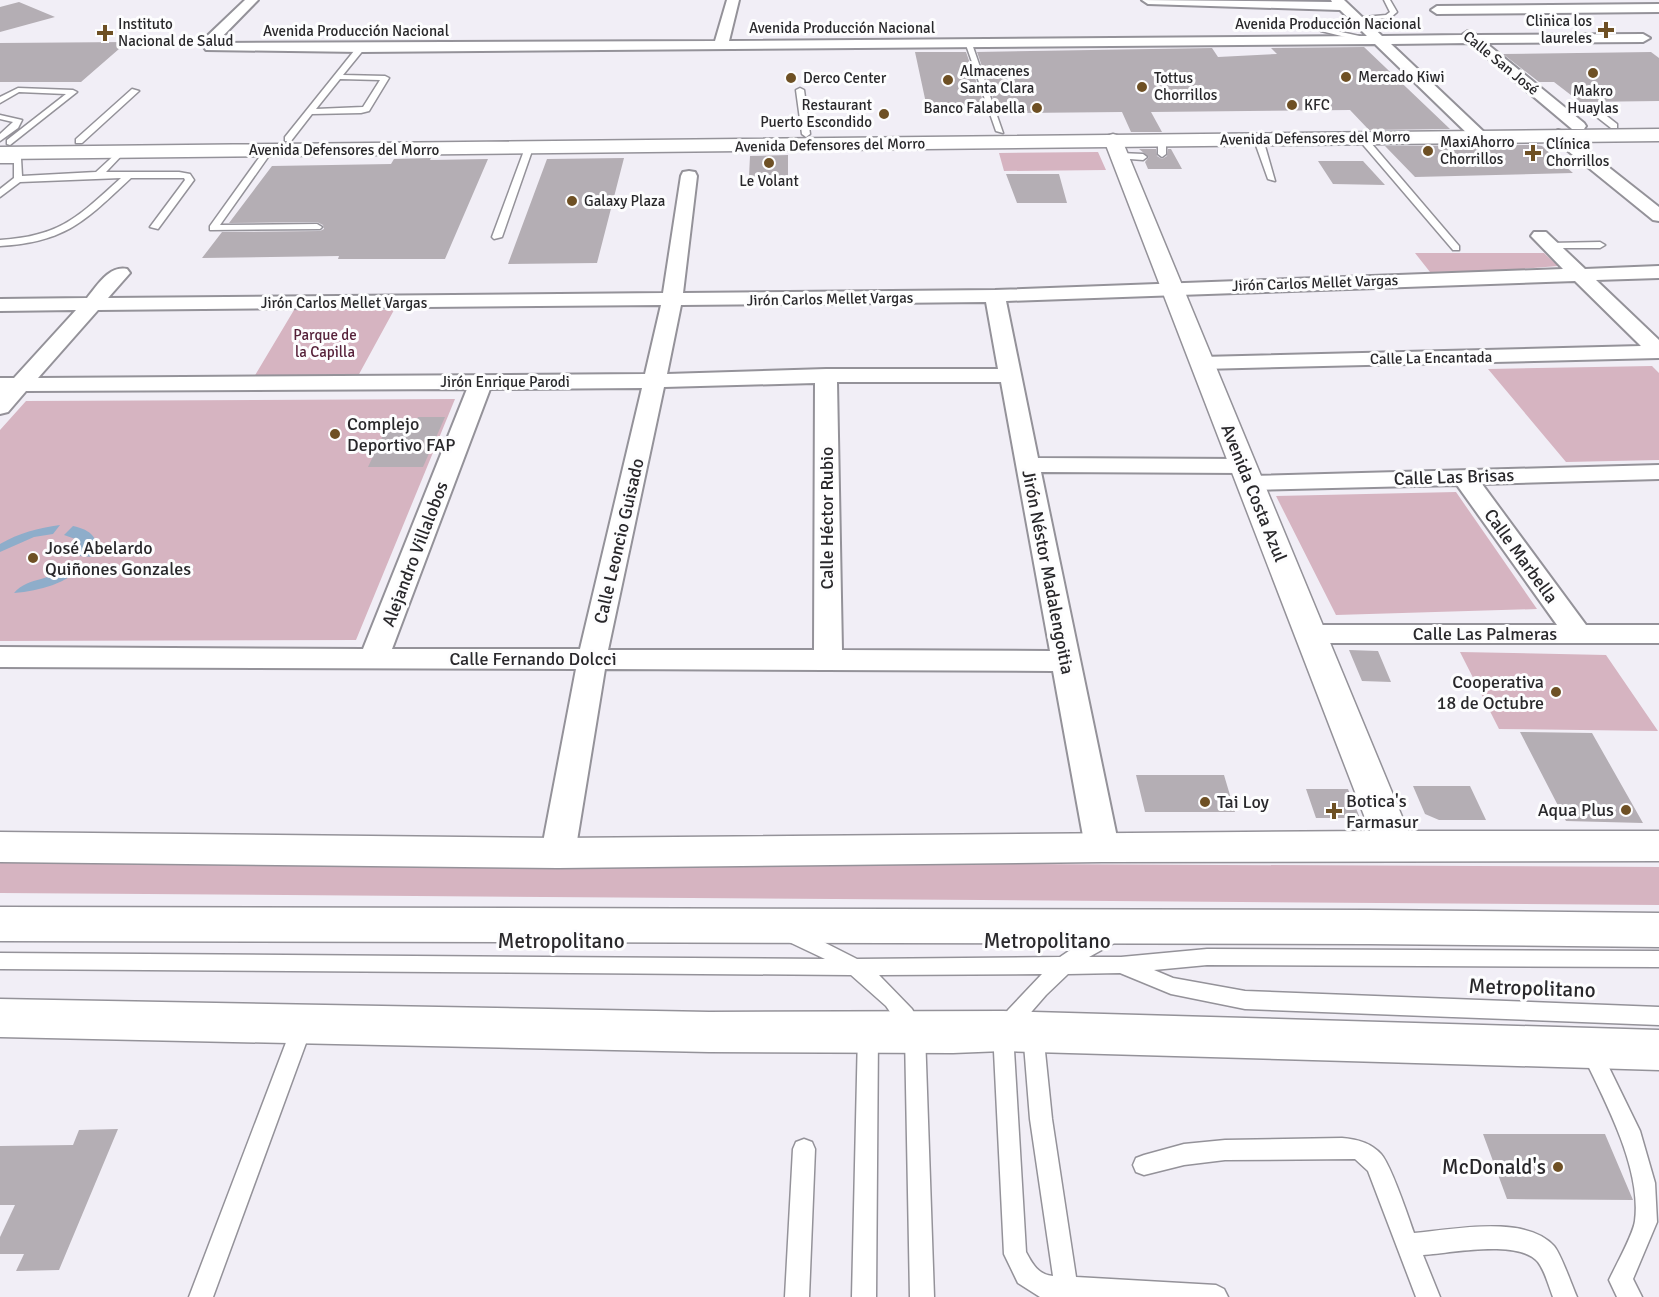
<svg xmlns="http://www.w3.org/2000/svg" width="1659" height="1297" viewBox="0 0 1659 1297" font-family="Signika,sans-serif">
	<rect width="100%" height="100%" fill="#f1eef6"/>
	<path fill="#d6b4c1" d="M1098,152L1106,170L1004,171L999,153Z
		M1415,253H1544L1558,266L1498,271L1430,272Z
		M294,310H394L358,376L254,377Z
		M1652,366L1659,373V460L1566,462L1488,369Z
		M455,399L356,640L0,641V430L26,401Z
		M1456,492L1537,609L1336,615L1276,496Z
		M1460,652L1606,655L1658,731L1499,729Z
		M0,859L1659,867V905L0,893Z"/>
	<path fill="#8eadca" d="M60,525L53,534L34,537L0,552V544C19,533 38,528 60,525Z
		M73,526C91,530 101,538 94,557L79,556L81,546L78,540L64,535Z
		M72,564L86,566C65,583 41,591 14,593C29,576 52,582 72,564Z"/>
	<path fill="#b4aeb4" d="M19,2L55,17L0,32V7Z
		M127,42L81,82H0V43Z
		M1364,47L1450,129L1369,130L1350,110L1151,112L1162,132H1131L1122,112L1020,113L1018,107H996L977,52L1212,48L1218,57L1277,54L1271,48Z
		M915,52H966L985,107L927,108Z
		M1651,52L1659,58V101L1580,102L1554,82H1539L1503,54Z
		M1536,145L1542,146L1573,173L1415,177L1385,146Z
		M1139,149H1156L1157,156L1162,159L1167,156L1168,149H1171L1182,169H1148L1145,162L1149,157Z
		M788,155V177H749L750,156Z
		M431,158L430,160L488,159L445,259H338L339,256L202,258L222,232L320,231L324,229L323,225L317,222L229,223L272,166L391,164L394,159Z
		M624,158L597,263L508,264L547,159Z
		M1318,161H1363L1385,185L1333,184Z
		M1006,174H1059L1067,203H1017Z
		M418,417H445L423,467H368L386,429H412Z
		M1349,650L1378,651L1391,682L1362,681Z
		M1520,732L1592,733L1643,823L1566,821Z
		M1136,775H1224L1235,812H1145Z
		M1413,786H1470L1486,820H1439L1425,814Z
		M1306,789H1348L1360,818H1316Z
		M118,1129L59,1270L16,1271L24,1254H0V1237L15,1205H0V1146L73,1145L79,1130Z
		M1483,1134H1605L1633,1200L1507,1199Z"/>
	<g fill="none" stroke-linecap="round" stroke-linejoin="round">
		<g stroke="#949299" stroke-width="3">
			<path id="lane" d="M1384,0H1390L1397,12L1390,18L1356,20L1353,18L1386,15L1390,12Z
				M1323,28L1373,39L1374,41L1370,43L1321,31Z
				M965,42L972,44L1003,133L996,131Z
				M358,46L365,48L343,75L385,76L389,78L369,111L361,113L312,114L291,141H285V137ZM340,79L380,80L363,107L316,109Z
				M18,88L73,90L77,92L10,145L7,144V140L66,94L19,92L0,103V97Z
				M800,88L804,90L810,134L806,137L802,134L796,90Z
				M132,89L139,91L82,143H76V139Z
				M1588,106H1594L1617,124V128H1611L1588,110Z
				M0,115L22,120L18,128L0,141V134L13,122L0,119Z
				M1359,136H1365L1459,246V250H1453L1359,140Z
				M1162,137L1166,140V154L1162,157L1158,154V140Z
				M1253,137H1259L1265,146L1275,181L1268,179Z
				M529,145L533,148L502,237L494,239L492,237L525,148Z
				M269,147L273,150L220,225L317,224L322,227L320,229L210,230V226L266,148Z
				M121,149L125,152L106,172H179L190,174L194,180L158,229L150,227L185,180L184,178H131C85,221 66,242 0,246V240C61,236 78,217 121,178L20,182L0,197V189L14,178V163H0V157L21,158L22,176L96,172Z
				M1120,153L1143,154L1147,157L1143,160L1117,158V154Z
				M1550,243L1600,242L1605,245L1600,248H1547V244Z
				M794,927L857,959L1060,957L1088,938L1111,927L1118,929L1120,935L1118,941L1089,957H1121L1207,949L1659,951V967L1207,965L1154,970L1173,978L1245,991L1659,1007V1025L1245,1009L1171,994L1120,973L1068,974L1046,995L1013,1033L1026,1252C1032,1263 1038,1275 1053,1276L1030,1119L1023,1032L1026,1026L1033,1023L1040,1026L1043,1032L1052,1119L1076,1277L1216,1285L1224,1289L1228,1297H1040L1018,1283L1004,1254L993,1031L1008,1010L1042,974L879,975L912,1009L925,1033L934,1297H910L905,1034L886,1006L851,975L0,969V953L825,959L787,941L785,935L787,929Z
				M303,1015L310,1018L313,1024L213,1297H189L293,1024L296,1018Z
				M868,1024L875,1027L878,1033L876,1297H852L858,1033L861,1027Z
				M1591,1042L1598,1045L1640,1131L1655,1183L1657,1222L1633,1279L1642,1297H1617L1609,1280C1616,1265 1633,1235 1635,1221C1642,1167 1603,1098 1581,1051L1584,1045Z
				M1342,1138C1357,1139 1371,1143 1381,1154C1391,1165 1408,1216 1414,1233C1452,1230 1525,1214 1554,1246C1561,1254 1572,1286 1577,1297H1553C1549,1287 1545,1271 1538,1262C1519,1239 1451,1253 1423,1255L1440,1297H1416L1368,1171L1355,1159L1225,1160L1184,1165L1144,1175L1136,1172L1133,1165L1136,1158L1144,1155L1184,1144L1225,1140Z
				M804,1139L812,1142L815,1149L809,1297H785L793,1149L796,1142Z"/>
		</g>
		<g stroke="#949299" stroke-width="4">
			<path id="street" d="M245,0H258L216,43L715,41L727,0H739L729,41L1367,36L1340,10L1148,4L1142,0L1332,2L1331,0H1344L1382,36L1462,35L1468,31L1477,35L1643,34L1650,38L1643,42L1486,43L1584,123L1586,126L1584,129H1572L1470,43L1391,44L1485,133L1487,136L1485,139H1473L1375,44L361,52L206,50L201,43L203,40Z
				M1659,4V12L1437,14L1431,10L1437,6Z
				M1558,130L1564,132L1659,207V221L1653,220L1552,138L1550,135Z
				M689,171L695,172L697,176L683,293L995,290L1563,269L1531,236L1534,232H1546L1585,269L1659,266V278L1596,280L1659,340V358L1202,369L1194,368L1191,363L1194,358L1202,357L1641,346L1575,281L1006,301L1038,458L1243,459L1251,461L1255,466L1251,471L1243,473L1041,472L1119,847L1114,856L1102,860L1090,856L1085,847L1053,671L605,669L575,853L570,862L558,866L546,862L541,853L576,669L0,667V647L363,649L467,389L26,391L8,412L0,414V378H14L76,310L0,311V299L87,298C97,286 109,265 127,269L130,273L108,298L663,293L681,176L683,172ZM986,302L998,369H826L667,374L681,305ZM661,305L645,374L38,378L98,310ZM837,382H1001L1050,651L842,650ZM815,383L814,650H608L664,387ZM642,388L580,649H392L490,389Z
				M1659,465V479L1482,484L1586,625H1659V643H1310L1300,641L1296,634L1300,627L1310,625H1557L1457,485L1250,490L1241,488L1238,483L1241,478L1250,476Z"/>
		</g>
		<g stroke="#949299" stroke-width="3">
			<path id="secondary" d="M1113,134L1120,136L1122,140L1408,831H1659V861L1102,862L558,868L0,862V832L558,838L1370,831L1104,140L1106,136Z"/>
		</g>
		<g stroke="#949299" stroke-width="3">
			<path id="primary" d="M1659,129V141L0,159V147Z
				M0,907L1369,910L1659,913V947L1369,944L0,941Z
				M0,999L709,1012L1003,1011L1659,1030V1070L1003,1051L953,1053L709,1052L0,1037Z"/>
		</g>
		<use href="#lane" fill="#fff" fill-rule="evenodd"/>
		<use href="#street" fill="#fff" fill-rule="evenodd"/>
		<use href="#secondary" fill="#fff" fill-rule="evenodd"/>
		<use href="#primary" fill="#fff" fill-rule="evenodd"/>
	</g>
	<g fill="#6e5024" stroke="#fdfdfe" stroke-width="2">
		<path d="M1603 21h6v6h6v6h-6v6h-6v-6h-6v-6h6z"/>
		<path d="M102 24h6v6h6v6h-6v6h-6v-6h-6v-6h6z"/>
		<circle cx="1593" cy="73" r="6"/>
		<circle cx="1346" cy="77" r="6"/>
		<circle cx="791" cy="78" r="6"/>
		<circle cx="948" cy="80" r="6"/>
		<circle cx="1142" cy="87" r="6"/>
		<circle cx="1292" cy="105" r="6"/>
		<circle cx="1037" cy="108" r="6"/>
		<circle cx="884" cy="114" r="6"/>
		<circle cx="1428" cy="151" r="6"/>
		<path d="M1530 144h6v6h6v6h-6v6h-6v-6h-6v-6h6z"/>
		<circle cx="769" cy="163" r="6"/>
		<circle cx="572" cy="201" r="6"/>
		<circle cx="335" cy="434" r="6"/>
		<circle cx="33" cy="558" r="6"/>
		<circle cx="1556" cy="692" r="6"/>
		<circle cx="1205" cy="802" r="6"/>
		<circle cx="1626" cy="810" r="6"/>
		<path d="M1331 802h6v6h6v6h-6v6h-6v-6h-6v-6h6z"/>
		<circle cx="1558" cy="1167" r="6"/>
	</g>
	<g text-anchor="middle" dominant-baseline="central" stroke-width="6" stroke-linejoin="round" paint-order="stroke">
		<g font-size="15" fill="#29282b" stroke="#fdfdfe" text-anchor="start">
			<text x="1592" y="21" text-anchor="end">Clinica los<tspan x="1592" dy="17">laureles</tspan></text>
			<text x="118" y="24">Instituto<tspan x="118" dy="17">Nacional de Salud</tspan></text>
			<text x="960" y="71">Almacenes<tspan x="960" dy="17">Santa Clara</tspan></text>
			<text x="1358" y="77">Mercado Kiwi</text>
			<text x="803" y="78">Derco Center</text>
			<text x="1154" y="78">Tottus<tspan x="1154" dy="17">Chorrillos</tspan></text>
			<text x="1593" y="91" text-anchor="middle">Makro<tspan x="1593" dy="17">Huaylas</tspan></text>
			<text x="872" y="105" text-anchor="end">Restaurant<tspan x="872" dy="17">Puerto Escondido</tspan></text>
			<text x="1304" y="105">KFC</text>
			<text x="1025" y="108" text-anchor="end">Banco Falabella</text>
			<text x="1440" y="142">MaxiAhorro<tspan x="1440" dy="17">Chorrillos</tspan></text>
			<text x="1546" y="144">Clínica<tspan x="1546" dy="17">Chorrillos</tspan></text>
			<text x="769" y="181" text-anchor="middle">Le Volant</text>
			<text x="584" y="201">Galaxy Plaza</text>
		</g>
		<g font-size="15" fill="#29282b" stroke="#fdfdfe">
			<text x="1328" y="24">Avenida Producción Nacional</text>
			<text x="842" y="28">Avenida Producción Nacional</text>
			<text x="356" y="31">Avenida Producción Nacional</text>
			<text transform="translate(1501 63) rotate(39)">Calle San José</text>
			<text transform="translate(1315 138) rotate(-1)">Avenida Defensores del Morro</text>
			<text transform="translate(830 145) rotate(-1)">Avenida Defensores del Morro</text>
			<text x="344" y="150">Avenida Defensores del Morro</text>
			<text transform="translate(1315 283) rotate(-2)">Jirón Carlos Mellet Vargas</text>
			<text transform="translate(830 299) rotate(-1)">Jirón Carlos Mellet Vargas</text>
			<text x="344" y="303">Jirón Carlos Mellet Vargas</text>
			<text transform="translate(1431 358) rotate(-1)">Calle La Encantada</text>
			<text x="505" y="382">Jirón Enrique Parodi</text>
		</g>
		<g font-size="15" fill="#562139" stroke="#fdfdfe">
			<text x="325" y="335">Parque de<tspan x="325" dy="17">la Capilla</tspan></text>
		</g>
		<g font-size="18" fill="#29282b" stroke="#fdfdfe" text-anchor="start">
			<text x="347" y="424">Complejo<tspan x="347" dy="21">Deportivo FAP</tspan></text>
			<text x="45" y="548">José Abelardo<tspan x="45" dy="21">Quiñones Gonzales</tspan></text>
			<text x="1544" y="682" text-anchor="end">Cooperativa<tspan x="1544" dy="21">18 de Octubre</tspan></text>
			<text x="1346" y="801">Botica's<tspan x="1346" dy="21">Farmasur</tspan></text>
			<text x="1217" y="802">Tai Loy</text>
			<text x="1614" y="810" text-anchor="end">Aqua Plus</text>
		</g>
		<g font-size="18" fill="#29282b" stroke="#fdfdfe">
			<text transform="translate(1454 477) rotate(-2)">Calle Las Brisas</text>
			<text transform="translate(1254 493) rotate(68)">Avenida Costa Azul</text>
			<text transform="translate(827 518) rotate(-90)">Calle Héctor Rubio</text>
			<text transform="translate(619 541) rotate(-77)">Calle Leoncio Guisado</text>
			<text transform="translate(415 554) rotate(-69)">Alejandro Villalobos</text>
			<text transform="translate(1521 556) rotate(54)">Calle Marbella</text>
			<text transform="translate(1048 572) rotate(79)">Jirón Néstor Madalengoitia</text>
			<text x="1485" y="634">Calle Las Palmeras</text>
			<text x="533" y="659">Calle Fernando Dolcci</text>
		</g>
		<g font-size="21" fill="#29282b" stroke="#fdfdfe">
			<text x="561" y="941">Metropolitano</text>
			<text x="1047" y="941">Metropolitano</text>
			<text transform="translate(1532 988) rotate(2)">Metropolitano</text>
		</g>
		<g font-size="21" fill="#29282b" stroke="#fdfdfe" text-anchor="end">
			<text x="1546" y="1167">McDonald's</text>
		</g>
	</g>
</svg>
